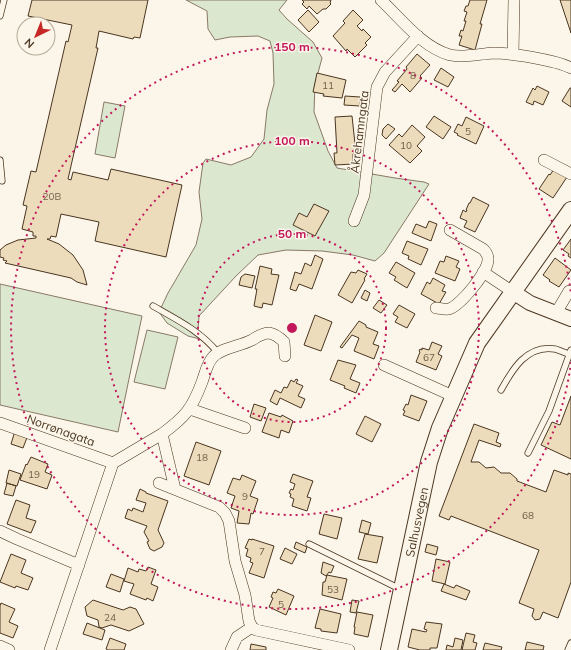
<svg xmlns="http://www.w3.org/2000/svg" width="571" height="650" viewBox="0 0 571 650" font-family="Mulish,sans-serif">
	<rect width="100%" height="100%" fill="#fbf6e9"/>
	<path fill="#dce7d0" stroke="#887966" d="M186,0H287L279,10L287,19L313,42L322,58L315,84L314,112L328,151L337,168L395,178L424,182L429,184L384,253L375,261L353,255L322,251L286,250L258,255L236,276L199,316L198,330L208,341L188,336L167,323L159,312L168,293L196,245L202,219L199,192L203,163L206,159L231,165L251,157L264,139L267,110L274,84L273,53L270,41L258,36L230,37L215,40L208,29L207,11Z
		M104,102L125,106L115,158L95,154Z
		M0,284L142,316L118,432L0,405Z
		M147,330L178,337L165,389L134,382Z"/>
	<path fill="#ecdcbc" stroke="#4a3520" d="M32,0H148L140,38L134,37L133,39L99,31L96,48H98L68,179L71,180L73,172L108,180L111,169L182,185L166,257L95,241L99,222L61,214L56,237L51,236L50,239H47L59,244L73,255L83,270L87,285L77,282L71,278L5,263L7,261L3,260L4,258L0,257V250L6,245L18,240L36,238V236H33V232L22,229L27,206L23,205L31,171L36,172L66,41L68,42L72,25L28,16Z
		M302,0H331L330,3L331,4L326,9H323L317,14L309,6L307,9L302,4L304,2Z
		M470,0H487L480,24H482L475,50L459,45L462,36H459L461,30L463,31L466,21H464L467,12L464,11L466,6H468Z
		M560,0H571V33Z
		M308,10L319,22L309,32L298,20Z
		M353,10L363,20L357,26L362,31L363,29L371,37L365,43L367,45L355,57L347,49L346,51L333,36L345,23L343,21Z
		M417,54L430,65L420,76L422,78L410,92L402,84L395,92L392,90L399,82L397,81L407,69L406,67Z
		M441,68L454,77L448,87L434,80Z
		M317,73L346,80L342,98L323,96L324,94L313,92Z
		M537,86L549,92L543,105L534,101L533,105L526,102L533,88L535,90Z
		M570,88H571V107L562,101Z
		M345,96L360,97V106L344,105Z
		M352,116L356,153L353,154V164L335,165L334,153H337L335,117Z
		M434,116L451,127L443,139L426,127Z
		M466,117L484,126L476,144L457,135L458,134L454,132L458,124L462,126Z
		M388,124L395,129L386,139L382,135L383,129Z
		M412,125L425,137L417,146L422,151L410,163L389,145L399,134L402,137Z
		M554,169L567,177L553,198L539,189L549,174L550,175Z
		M473,197L489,205L475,232L464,227L467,221L460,218L463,210L466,212L467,210H466L469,203H470Z
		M314,204L329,211L315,236L293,225L299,213L307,217Z
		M429,221L437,224L431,241L412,233L416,224L426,228Z
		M571,239V258L568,256L569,254L563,250Z
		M407,241L428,249L421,265L408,259L409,256L402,253Z
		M315,255L323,259L312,289L299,284L296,291L290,289L295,272L301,274L305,263L311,266Z
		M446,256L459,261L456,267L460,269L455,281L435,273L440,261L444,262Z
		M555,258L571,270L559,287L549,281L550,280L543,275Z
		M396,262L415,273L407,288L394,280L396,277L389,273Z
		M260,266L272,269L271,274L279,275L272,305L263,303L262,308L254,306L257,289H255Z
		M358,270L367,274L364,279L365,280L352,303L338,295L351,272L356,273Z
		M245,274L255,276L252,288L239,285L241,277Z
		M433,278L445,285L442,291L446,292L439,304L421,294L427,282L430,284Z
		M365,290L370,293L367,301L361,298Z
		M379,300L387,305L381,313L373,308Z
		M399,305L415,314L407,328L395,322L398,317L393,314Z
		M315,315L332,322L321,351L304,345Z
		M359,321L366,325V327L378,332L373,344L379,346L374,359L354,351L359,338L352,335L342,348L340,347Z
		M432,342L442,346L438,354L442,356L436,370L416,362L420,352L419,351L420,349L422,350V348L429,350Z
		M338,360L356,365L350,379L360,383L356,393L344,388L345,386L330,380Z
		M296,379L298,380L296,383L303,386L298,396L305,399L301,408L280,398L277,405L270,401L275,390L281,393L284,387L287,388L291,380L294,382Z
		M411,395L427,401L419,421L403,415L405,411L403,410L406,404L408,405Z
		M571,396V459L541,445L552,422L560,425Z
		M254,404L266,408L261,421L250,417Z
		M269,413L281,417L282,415L293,421L289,433L281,430L279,438L262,432Z
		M365,416L381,424L372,442L356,434Z
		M474,424L499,433L496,442L501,444L500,447L479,440L471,462H479L486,468L494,467L501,473H510L517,479V481L546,492L554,470L568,475V473L571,474V582L558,618L543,612L540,619L535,620L532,616L534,609L519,603L539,550L451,516L449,520L439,516Z
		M15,431L28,435L23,448L11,444Z
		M196,442L221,451L209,485L184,476Z
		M31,457L48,464L45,472L52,475L47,489L20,480L26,464L27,465Z
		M9,470L21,474L17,486L6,483Z
		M293,474L313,481L307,497L311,498L307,511L292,506L294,499L290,497L291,494L289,493L291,489L293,490L295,484L290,482Z
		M242,475L256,481L250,496L258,499L253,514L251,513L249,524L237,523L239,511L231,508L235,496L227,493L233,478L240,480Z
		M7,483L16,486L13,496L4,494Z
		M140,489L146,492V493L168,501L158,530L164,543L162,547L154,551L150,549L147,542L149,541L144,532L147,526L125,518L128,509L132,511L133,508L143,512L146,503L136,500Z
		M16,500L30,505L26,518L36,521L31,533L7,524Z
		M324,514L342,518L337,539L319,534Z
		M362,520L371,523L368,534L359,532Z
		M365,534L383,537L377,563L358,559Z
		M249,539L252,540V539L274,546L264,578L249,573L253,563L250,562L251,558L246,556L248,549L245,548Z
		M296,542L307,547L305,553L294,548Z
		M427,544L438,547L436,555L425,552Z
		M285,548L297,554L292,564L280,559Z
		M11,554L26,560L21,573L33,578L28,590L16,586L15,588L0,582Z
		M436,559L450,562L445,584L432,581Z
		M323,562L334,566L331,573L329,572L326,576L321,573Z
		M148,567L156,570L151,584L158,587L153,601L147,598L146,600L130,594L134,584L124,581L128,568L138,572L139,569L146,571Z
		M111,574L124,579L120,592L106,587Z
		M327,575L347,579L342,600L322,595L323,582H325Z
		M444,584L454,588L456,585L470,591L466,600L441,591Z
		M278,589L294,596L286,615L269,607L273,598L271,597L273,592L276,593Z
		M93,600L123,610L130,607L136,609L144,624L129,631L111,625L102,628L99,627L98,620L87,616L85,607Z
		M352,600L359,601L356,613L350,612Z
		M1,603L15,609L9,622L18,626L13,638L0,633V606Z
		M320,609L341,614L337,633L321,631V629L315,628Z
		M357,612L373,615L368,637L354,634L355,627H354Z
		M426,622L442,624L437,648H430V650H420L408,647L412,629L426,632L427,630L424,629Z
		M87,623L105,630L102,640L83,634Z
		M466,633L475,635L473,642L477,643L475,650H462Z
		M110,638L126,644L124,650H108L106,649Z
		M455,638L463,640L461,650H446L447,645L453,647Z
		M527,642L544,646L543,650H525Z
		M485,643L502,647L501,650H483Z
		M251,644L266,647V650H250Z"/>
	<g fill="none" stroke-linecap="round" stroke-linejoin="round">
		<g stroke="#4a3520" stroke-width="7">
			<path id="service" d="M0,16L4,0
				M0,160L2,181
				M153,306C176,319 202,332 218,353
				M501,390C512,370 527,344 555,349C559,350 565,353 569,354
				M528,453L549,411L571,350
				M309,544L400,589
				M568,650L571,643"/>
		</g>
		<g stroke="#4a3520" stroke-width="12">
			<path id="minor" d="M381,0C401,19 422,47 450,55C463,58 479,54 493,53C510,53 556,60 571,68
				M513,54L514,0
				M544,160L571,174
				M354,221L364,195L377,87L385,72L418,36
				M483,272L513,292
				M436,308C440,308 445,310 449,309C460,306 489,271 488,259C488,255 486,252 483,249L450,230
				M556,313L569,291
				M384,365L453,396
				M190,409L245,428
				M0,423L113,463L162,434L175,489
				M162,434C185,417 192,409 202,382C205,374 207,363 213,357C221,348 241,346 252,340C257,337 262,333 269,333C275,334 280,338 284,342L285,356
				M159,483L219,507L225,513L229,521L235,561L245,595L249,621L252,627L256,630L349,650
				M0,531L17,539L79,565
				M0,646L9,650
				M50,650L113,463
				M231,650L237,637L252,627"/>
		</g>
		<g stroke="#4a3520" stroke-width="16">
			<path id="tertiary" d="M513,292L530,303L571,319"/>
		</g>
		<g stroke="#4a3520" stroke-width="18">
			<g id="secondary">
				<path id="s1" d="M389,650L429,462L440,428L477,343L571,210"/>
			</g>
		</g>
		<use href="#service" stroke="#fbf6e9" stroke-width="5.5"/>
		<use href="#minor" stroke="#fbf6e9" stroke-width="11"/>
		<use href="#tertiary" stroke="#fbf6e9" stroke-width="14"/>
		<use href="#secondary" stroke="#fbf6e9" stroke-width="16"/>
	</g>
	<g fill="none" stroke="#c2185b" stroke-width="2" stroke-dasharray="2 4">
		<circle cx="292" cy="328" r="94"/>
		<circle cx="292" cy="328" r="187"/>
		<path d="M571 362A281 281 0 1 1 571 294"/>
	</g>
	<g text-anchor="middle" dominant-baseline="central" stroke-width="3" stroke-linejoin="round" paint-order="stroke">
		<g font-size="10" fill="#725f47">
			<text x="413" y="75">8</text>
			<text x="328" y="85">11</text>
			<text x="468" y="131">5</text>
			<text x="406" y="145">10</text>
			<text x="52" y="196">20B</text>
			<text x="429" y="357">67</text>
			<text x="202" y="457">18</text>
			<text x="34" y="474">19</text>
			<text x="245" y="496">9</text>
			<text x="528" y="515">68</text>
			<text x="262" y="551">7</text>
			<text x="333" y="589">53</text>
			<text x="281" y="604">5</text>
			<text x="110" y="617">24</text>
		</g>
		<g font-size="12" fill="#4a3520" stroke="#fbf6e9">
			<text transform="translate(359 132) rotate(-83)">Åkrehamngata</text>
			<text transform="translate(61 430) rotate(20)">Norrønagata</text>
			<text stroke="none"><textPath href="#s1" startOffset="131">Salhusvegen</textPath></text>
		</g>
	</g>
	<circle cx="292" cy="328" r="6" fill="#c2185b" stroke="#fbf6e9" stroke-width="2"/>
	<g font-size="12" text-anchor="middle" font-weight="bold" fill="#c2185b" stroke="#fbf6e9" stroke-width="3" stroke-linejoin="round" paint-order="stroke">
		<text x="292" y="51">150 m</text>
		<text x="292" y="145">100 m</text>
		<text x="292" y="238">50 m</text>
	</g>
	<g transform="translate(36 36) rotate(223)"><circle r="19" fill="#fbf6e9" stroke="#b4a999"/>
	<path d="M0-3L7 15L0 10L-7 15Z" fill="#c62828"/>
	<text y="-6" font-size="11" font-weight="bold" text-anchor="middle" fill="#4a3520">N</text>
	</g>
</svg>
